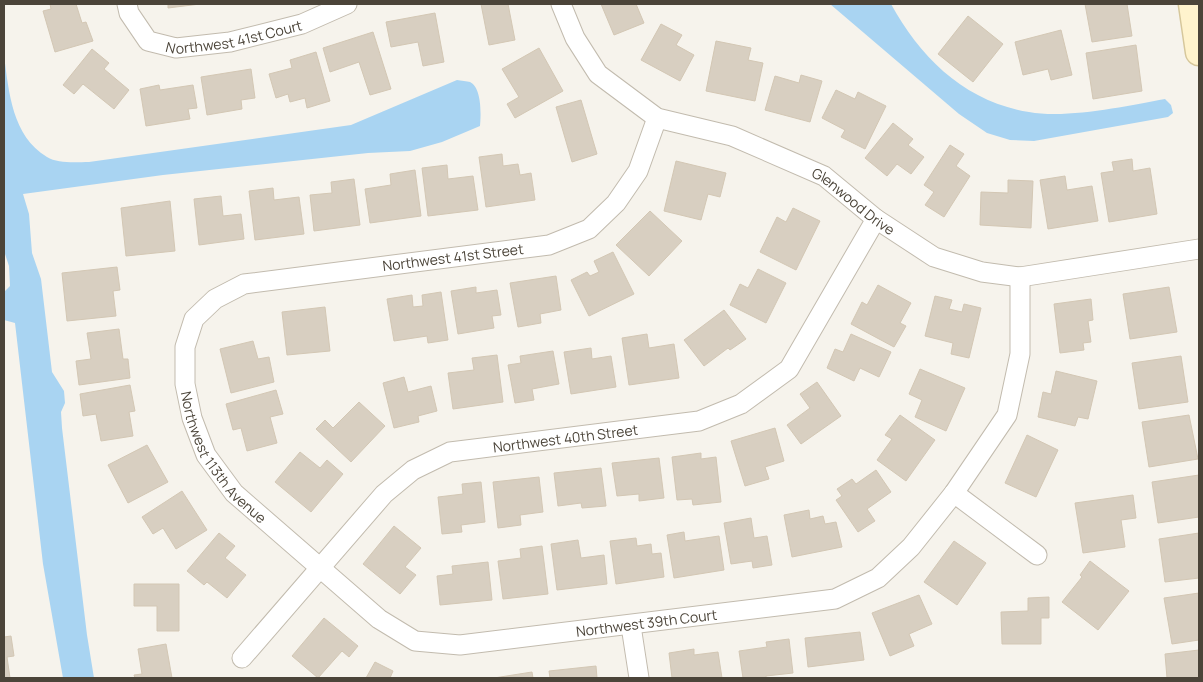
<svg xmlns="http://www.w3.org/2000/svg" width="1203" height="682" viewBox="0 0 1203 682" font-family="Manrope,sans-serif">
	<rect width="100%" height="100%" fill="#f6f3ec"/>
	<path fill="#a9d4f2" d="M830,4H891C921,59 966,102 1029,112C1067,119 1127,106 1165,99L1171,105L1173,113L1168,117L1034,141L1010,140L987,133L959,114Z
		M4,56C9,92 12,136 47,157C58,164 77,162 89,162L351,125L457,80C461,81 467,81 470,82C482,88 481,115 480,126L442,142L410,151L368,153L163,175L23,194L29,214L32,253L41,279L52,372L64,391L65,403L61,412L62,428L87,635L94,678H63L43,564L15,323L4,320V292L10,286L9,266L4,251Z"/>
	<path fill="#d8cfc1" stroke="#d3c7b4" d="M50,4H76L82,23L86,22L93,41L55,52L43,11L51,9Z
		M168,4H200L168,8Z
		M481,4H508L515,40L489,45Z
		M601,4H636L644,23L614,35Z
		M1085,4H1127L1132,36L1092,42Z
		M435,13L444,62L423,66L418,42L391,47L386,22Z
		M968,16L1003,44L973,82L938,54Z
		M661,24L682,35L676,45L694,55L680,81L641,60Z
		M1061,30L1072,75L1051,80L1048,69L1023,75L1015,42Z
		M373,32L391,89L370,95L359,62L330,72L323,48Z
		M716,41L751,48L748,60L763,63L755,101L706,91Z
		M1136,45L1142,91L1093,99L1086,53Z
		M539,48L563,91L515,118L507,104L519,97L502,69Z
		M92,49L109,63L104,69L129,90L114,109L83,84L74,94L63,85Z
		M316,52L330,101L307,108L305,98L290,102L288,94L276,98L269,74L292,68L290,60Z
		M251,69L255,98L241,100L242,109L207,115L201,77Z
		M801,75L822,81L810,122L765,110L775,76L799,83Z
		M159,85L160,90L193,85L197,108L188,109L190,119L146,126L140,89Z
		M836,90L855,99L858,92L886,106L865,149L841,137L845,130L822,118Z
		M581,100L597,154L572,162L556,107Z
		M893,123L913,139L908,145L924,157L911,174L897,164L887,176L865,158Z
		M950,145L964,154L956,166L970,176L944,217L925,205L934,192L924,185Z
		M502,154L503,166L518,164L520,175L531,173L535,200L486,207L479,157Z
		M1132,159L1133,171L1150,168L1157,214L1109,222L1101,173L1114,171L1112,162Z
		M676,161L726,173L720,197L708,194L701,220L664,211Z
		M447,165L448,179L473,176L478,210L428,216L422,168Z
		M415,170L421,216L370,223L365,189L391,185L390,174Z
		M1065,176L1067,190L1092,186L1098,221L1048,229L1040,180Z
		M354,179L360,225L314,231L310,195L332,193L331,182Z
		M1008,180L1033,181L1031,228L980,225L981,192L1008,193Z
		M273,188L274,200L299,197L304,234L255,240L249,191Z
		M221,196L223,216L241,214L244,239L199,245L194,199Z
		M170,201L175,251L126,256L121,208Z
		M793,208L820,221L796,270L760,252L777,217L786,222Z
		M650,211L682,241L649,276L616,245Z
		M613,252L634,294L589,316L571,280L587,272L590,276L599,272L594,261Z
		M117,267L120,290L113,291L116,316L67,321L62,273Z
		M758,269L786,283L766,323L730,305L740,284L748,288Z
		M556,276L561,310L540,314L541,323L518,327L510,283Z
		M878,285L911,303L900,323L906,326L894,347L851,324L862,302L867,305Z
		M476,287V293L497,290L501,315L492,316L494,328L458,334L451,291Z
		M1169,287L1177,332L1130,339L1123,294Z
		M441,292L448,340L428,343L427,336L394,341L387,299L412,295L413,307L423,306L422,295Z
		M935,296L952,300L949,309L962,312L964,304L981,308L969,358L951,354L953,343L925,336Z
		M1091,299L1093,320L1088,321L1091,342L1083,343L1084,350L1060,353L1054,304Z
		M325,307L330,351L287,355L282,312Z
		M724,310L746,339L730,350L728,348L704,366L684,340Z
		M119,329L123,359H128L130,378L79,385L76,361L91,359L87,333Z
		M647,334L649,348L674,344L679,378L629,385L622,338Z
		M851,334L891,352L879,377L860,368L854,381L827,368L835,349L843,352Z
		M253,341L258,359L269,357L274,382L231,393L220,349Z
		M591,348L592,359L611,356L616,387L571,394L564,352Z
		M553,351L559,384L532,389L534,400L515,403L508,365L521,363L520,356Z
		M497,355L503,402L453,409L448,373L474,370L472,358Z
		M1181,356L1188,402L1139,409L1132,363Z
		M920,369L965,388L946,431L915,417L922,400L909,394Z
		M1056,371L1097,381L1088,419L1078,417L1075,426L1038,417L1043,392L1051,394Z
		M404,377L408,392L431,386L437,411L418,416L419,422L394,428L383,383Z
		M817,382L841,416L801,444L787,425L810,408L800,394Z
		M130,385L135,411L129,412L133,436L101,441L96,414L83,416L80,394Z
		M276,390L283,414L270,417L277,443L247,451L241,428L233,430L226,404Z
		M359,402L385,426L351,462L316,429L325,420L333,428Z
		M900,415L935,440L906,481L877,460L892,439L885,435Z
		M1189,415L1198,459L1149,467L1142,422Z
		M775,428L784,461L765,467L769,479L745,486L731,441Z
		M1027,435L1058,450L1036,497L1005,483Z
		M147,445L168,482L128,503L108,465Z
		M300,452L320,468L327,460L343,474L311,512L275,482Z
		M701,453V459L716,457L721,502L693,505L692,499L677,500L672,457Z
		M659,458L664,498L639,501V494L617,496L612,463Z
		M601,468L606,506L582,508L581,503L558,506L554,473Z
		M876,470L891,492L867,509L875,521L858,532L836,500L842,496L837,489L852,479L856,484Z
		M1199,475V517L1158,523L1152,482Z
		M539,477L543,512L520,515L521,525L498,528L493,482Z
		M481,482L485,522L461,525L462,532L442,534L438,497L463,494L462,484Z
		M182,491L207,530L176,549L163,528L153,534L142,517Z
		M1133,495L1136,518L1121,520L1125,547L1083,553L1075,503Z
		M809,510L810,519L823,516L825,524L836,522L842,547L792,557L784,515Z
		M751,518L754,538L767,536L772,565L753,568L752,561L731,564L724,523Z
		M394,526L421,548L405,567L416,575L400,594L363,564Z
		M684,532L685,541L719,536L724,570L674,578L667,535Z
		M219,533L235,546L225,558L246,575L227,598L207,582L204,585L187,571Z
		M1199,533V578L1165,582L1159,539Z
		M636,538L637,546L651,544L652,554L661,553L664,577L616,584L610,541Z
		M578,540L581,558L604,555L607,584L557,590L551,544Z
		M954,541L986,563L957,605L924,582Z
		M542,546L548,594L503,599L498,561L521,558L520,549Z
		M1090,561L1129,591L1098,630L1062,602L1082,577L1080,575Z
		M488,562L492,600L440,605L437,576L453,574L452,566Z
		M134,584H179V631H157V606H134Z
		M1199,593V640L1172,644L1164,598Z
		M919,595L932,624L909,634L914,646L890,656L872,613Z
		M1049,597V618H1041V644H1002L1001,612L1028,611V598Z
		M324,618L358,646L349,657L342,651L318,678L292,656Z
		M860,632L864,660L808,667L805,638Z
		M11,636L14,656L7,657L10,678H4V637Z
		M789,639L793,673L766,676V678H743L739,651L767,647L766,642Z
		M166,644L172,678H135L134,675L142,674L138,649Z
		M694,649V655L718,652L722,678H672L669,653Z
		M1199,650V678H1167L1165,654Z
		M375,662L393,671L390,678H366Z
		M596,666L597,678H550L549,671Z
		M532,672L533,678H494Z"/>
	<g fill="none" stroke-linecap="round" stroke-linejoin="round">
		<g stroke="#c2bbae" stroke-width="21">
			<g id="street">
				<path id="s1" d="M127,4L129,13L148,41L176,48L230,42L302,24L347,4"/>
				<path id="s2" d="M561,4L575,38L598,74L657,118L732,136L824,176L876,219L934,257L982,272L1020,277L1199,249"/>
				<path id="s3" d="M657,118L638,171L616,203L589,229L549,245L244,284L215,299L194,319L185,347V384L192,418L206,455L234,493L379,619L415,641L460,645L835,599L878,578L911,547L954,493L1007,415L1020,354V277"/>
				<path d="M954,493L1037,555"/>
				<path d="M631,626L639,678"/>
				<path id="s4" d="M242,658L384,494L413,470L450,452L699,421L741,404L789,369L876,219"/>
			</g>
		</g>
		<g stroke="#d6c79b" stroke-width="29">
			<path id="secondary" d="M1192,4L1199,52"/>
		</g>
		<use href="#street" stroke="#fff" stroke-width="19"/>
		<use href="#secondary" stroke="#fff3cd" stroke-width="26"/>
	</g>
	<g text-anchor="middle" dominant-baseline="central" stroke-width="4" stroke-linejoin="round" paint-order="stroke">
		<g font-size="14" fill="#4b4439" stroke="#fff">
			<text stroke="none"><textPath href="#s1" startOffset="131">Northwest 41st Court</textPath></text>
			<text stroke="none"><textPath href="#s2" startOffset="369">Glenwood Drive</textPath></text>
			<text transform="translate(453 257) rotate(-7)">Northwest 41st Street</text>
			<text stroke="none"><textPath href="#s4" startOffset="412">Northwest 40th Street</textPath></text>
			<text stroke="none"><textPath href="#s3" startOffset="696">Northwest 113th Avenue</textPath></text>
			<text stroke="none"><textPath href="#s3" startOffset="1200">Northwest 39th Court</textPath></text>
		</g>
	</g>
	<rect width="1203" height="682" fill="none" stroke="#4b4439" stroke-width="10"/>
</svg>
